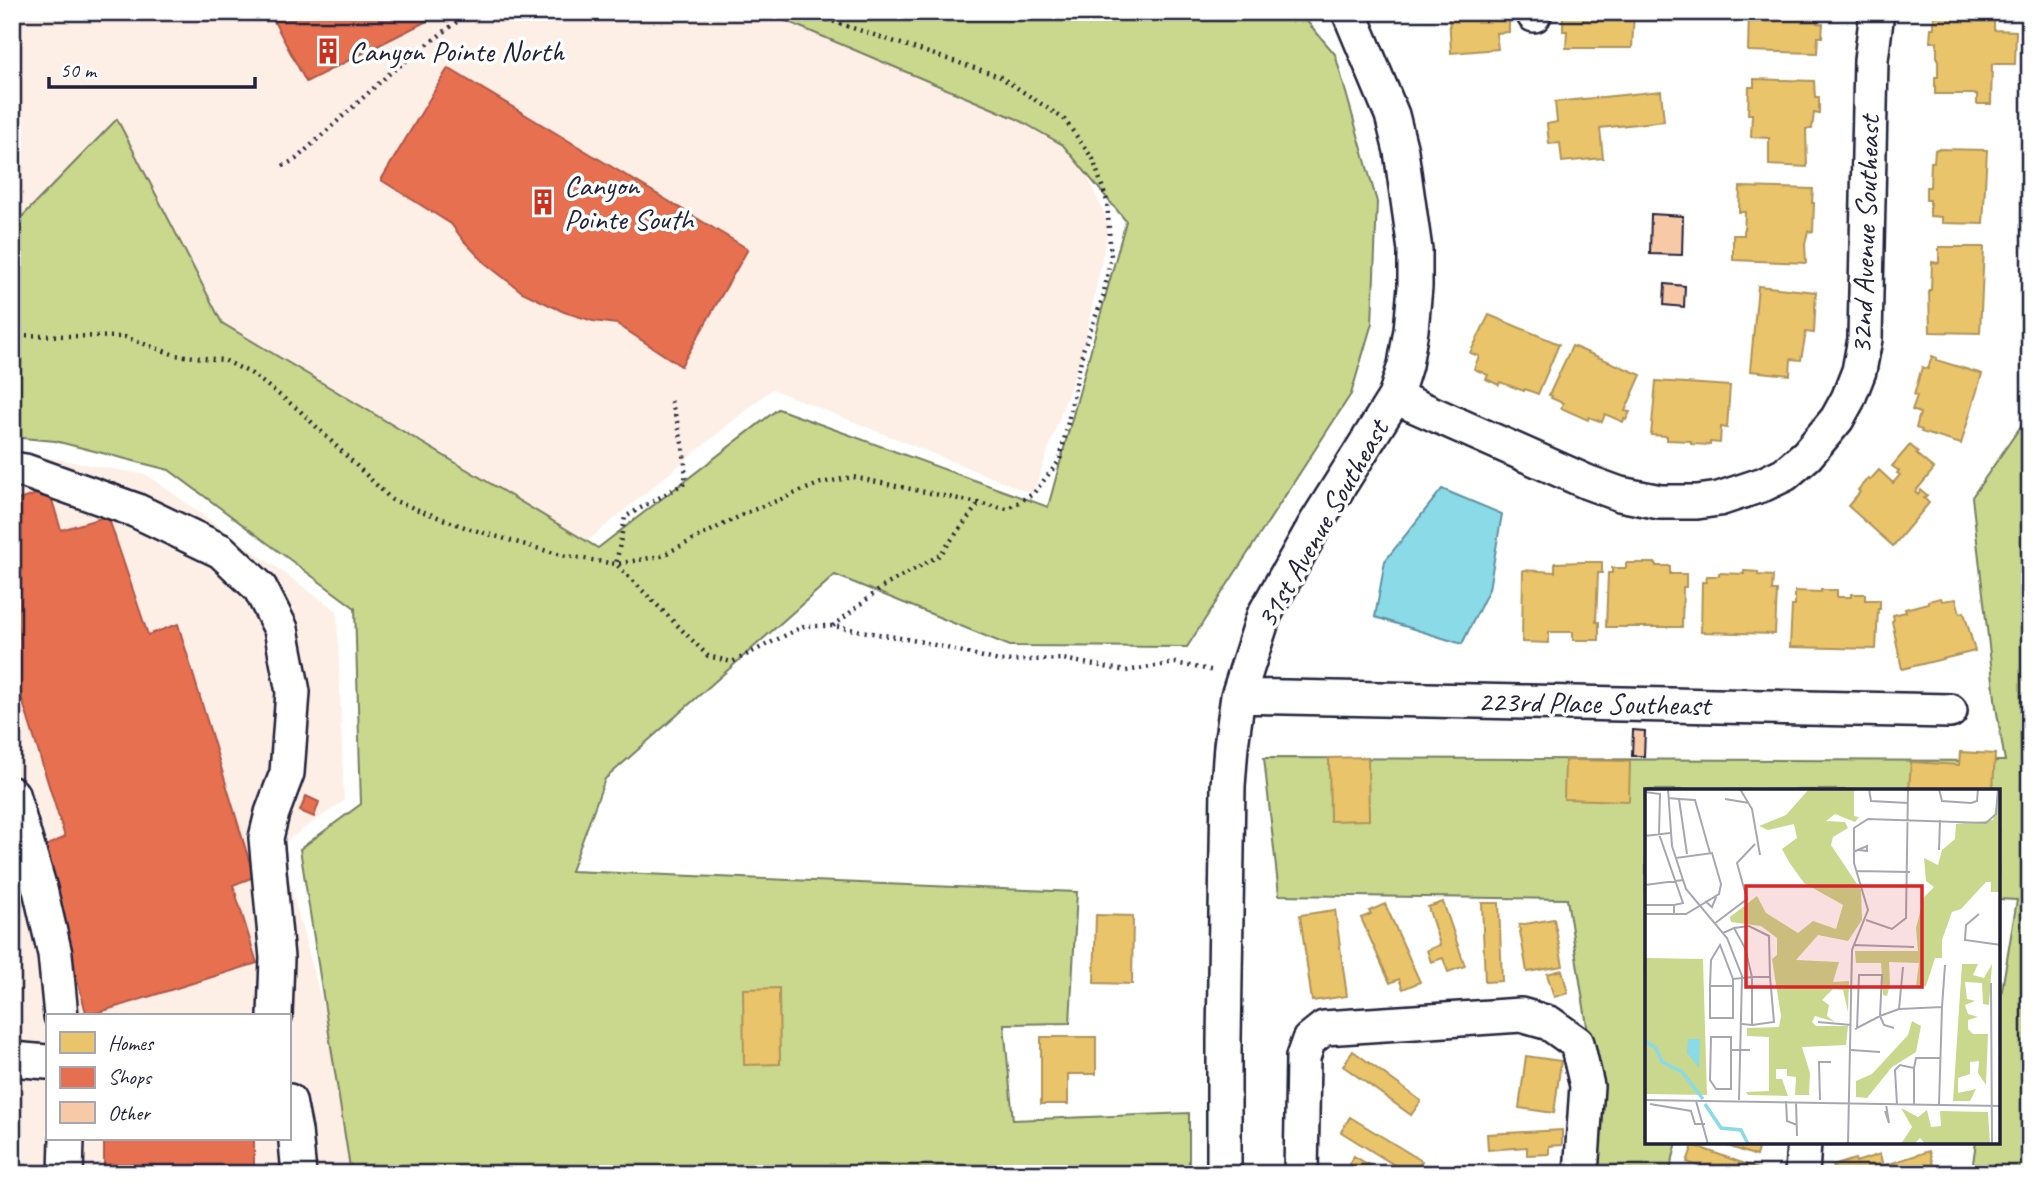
<svg xmlns="http://www.w3.org/2000/svg" width="2042" height="1186" viewBox="0 0 2042 1186" font-family="Caveat,sans-serif">
	<rect width="100%" height="100%" fill="#fff"/>
	<filter id="ink" filterUnits="userSpaceOnUse"><feTurbulence type="fractalNoise" baseFrequency=".0143" numOctaves="2"/><feDisplacementMap in="SourceGraphic" scale="14" xChannelSelector="R" yChannelSelector="G"/><feConvolveMatrix kernelMatrix="1 2 1 2 8 2 1 2 1" color-interpolation-filters="sRGB"/></filter>
	<g filter="url(#ink)">
		<path fill="#fdefe5" fill-rule="evenodd" d="M12,12H838L1064,119L1109,226L1083,350L1033,494L772,389L581,546L12,228Z
			M12,451L147,475L337,611L344,801L280,845L344,1085L353,1174H12ZM47,1016H289V1139H47Z"/>
		<path fill="#c9d88c" stroke="#767d64" stroke-width="2" d="M765,12H1299L1335,54L1377,202L1372,323L1351,394L1187,647L1010,646L835,575L605,779L571,871L1077,892L1070,1023L1004,1024L1013,1120L1189,1113V1174H351L300,849L361,804L355,608L169,470L55,441L12,437V227L117,119L222,323L598,548L778,409L1048,507L1126,221L1063,145L1017,119Z
			M2030,413V1170H1972L1976,1142H1998V1013L2017,900L1998,899V790H1646V1142H1677L1669,1174H1597L1601,1115L1567,899L1279,895L1264,758L2005,761L1996,707L1972,497Z"/>
		<path fill="#8adae7" stroke="#6090a2" stroke-width="2" d="M1442,489L1502,514L1489,589L1462,644L1375,617L1385,561Z"/>
		<path fill="#e9c46a" stroke="#ad935c" stroke-width="2" d="M1449,12H1500V20L1509,19V32L1496,33L1498,49L1451,53Z
			M1563,12H1634L1632,48H1566L1567,31H1563Z
			M1749,12H1818L1817,23L1823,24L1822,37H1818L1817,53L1748,51Z
			M1934,12H1994V30L2016,31L2015,64H1992L1991,104H1977V94H1935V77H1938V58H1937V42H1930L1931,28H1934Z
			M1754,79L1814,81L1815,97H1819V114L1814,113L1812,129H1806L1807,167L1769,165V138L1751,137L1752,114H1748L1749,87H1754Z
			M1661,91L1664,121L1600,128L1603,158L1562,162L1560,143L1549,144L1547,124L1557,122L1555,102Z
			M1937,149L1987,150L1983,224L1942,223V217L1930,216V200H1926V187H1930L1931,162H1934L1935,150Z
			M1740,187L1813,189L1812,203H1814L1813,232L1808,231L1805,244L1806,263L1733,260V235H1744L1745,212H1739Z
			M1939,247H1984L1980,333L1930,332L1929,290H1931L1932,262L1939,263Z
			M1758,286L1816,292L1814,333L1806,332L1801,360L1791,359L1790,375L1750,371Z
			M1489,315L1559,344L1538,394L1525,389L1524,391L1500,382L1499,385L1486,379L1488,375L1474,369L1479,356L1470,353Z
			M1572,346L1641,375L1625,411L1630,412L1626,420L1624,419L1623,422L1605,414L1602,422L1589,417L1588,420L1561,408L1563,403L1551,398L1552,396L1549,395Z
			M1932,356L1937,358L1936,360L1982,374L1961,444L1921,432L1922,430L1916,428L1920,413L1912,410L1917,396L1914,395L1922,367L1928,369Z
			M1656,381L1730,386L1727,428L1721,427L1720,443L1710,442V445L1691,444V441L1667,440V436L1651,435Z
			M1910,445L1918,452L1916,454L1934,469L1915,492L1918,495L1921,490L1927,495L1924,498L1929,503L1893,546L1848,506L1860,492L1858,490L1868,478L1870,480L1879,470L1893,483L1900,475L1897,473L1899,471L1892,466Z
			M1583,562H1602V573H1598L1596,622H1599V640H1573V632H1549V643L1522,642L1523,570L1555,572V563Z
			M1626,563H1656V566H1670V574H1686V587H1683L1682,627H1606L1608,573H1612V568H1626Z
			M1744,571L1758,572V575L1773,576L1772,591H1777L1775,634L1701,632L1702,582H1706L1707,576H1719V573L1744,574Z
			M1821,590H1837V597H1851V594H1865V600H1880V609H1878L1876,649L1790,647L1792,606H1795V591L1821,592Z
			M1941,598L1942,601L1956,599L1960,613L1964,612L1975,651L1902,669L1892,621L1894,620L1893,615L1906,612L1905,609L1928,603V601Z
			M1960,752L1995,754L1993,790H1909L1911,762L1959,765Z
			M1368,757L1369,820L1330,821L1329,758Z
			M1565,760L1630,761L1629,801L1564,799Z
			M1443,902L1465,966L1448,972L1443,958L1431,962L1427,950L1440,945L1428,907Z
			M1482,903H1499L1502,981L1485,982Z
			M1385,904L1420,982L1403,989L1399,979L1390,983L1361,918L1371,914L1369,911Z
			M1335,910L1347,996L1312,1001L1300,915Z
			M1096,915L1133,916L1132,984L1094,983Z
			M1554,919L1563,966L1527,972L1519,925Z
			M1562,970L1568,993L1554,997L1547,974Z
			M779,988L780,1064L744,1065L743,989Z
			M1041,1037H1096V1074H1068V1104H1041Z
			M1353,1051L1421,1101L1411,1115L1343,1066Z
			M1526,1056L1561,1061L1554,1113L1519,1108Z
			M1350,1117L1422,1161L1414,1174H1409L1341,1132Z
			M1562,1130V1145L1549,1146V1154L1527,1155V1147L1488,1150L1487,1134Z
			M1717,1142H1760L1756,1156Z
			M1693,1145L1767,1172L1766,1174H1720L1687,1162Z
			M1929,1151L1934,1168L1918,1174H1836L1833,1166L1855,1159L1856,1162L1880,1154L1883,1166Z
			M1354,1156L1384,1174H1344Z"/>
		<path fill="#e76f51" stroke="#ac584a" stroke-width="2" d="M269,12H422L427,21L306,82Z
			M448,68L748,249L681,366L617,324L593,321L564,312L522,292L485,263L464,241L451,224L381,180Z
			M49,490L61,530L108,516L148,635L178,624L254,877L233,885L257,963L87,1016L41,848L65,837L12,667V502Z
			M306,796L319,802L314,817L300,811Z
			M104,1139H254V1174H104Z"/>
		<path fill="#f8c9a7" stroke="#22223b" stroke-width="2" d="M1651,214L1683,216L1682,255L1650,254Z
			M1665,284L1685,286L1684,307L1664,305Z
			M1633,730L1645,731L1644,756H1632Z"/>
		<g fill="none" stroke-linecap="round" stroke-linejoin="round">
			<g stroke="#22223b" stroke-width="38">
				<path id="minor" d="M1534,12V15
					M1395,397L1587,482L1620,494L1660,502H1697L1719,499L1764,484L1785,474L1807,455L1837,419L1848,399L1859,371L1865,339L1871,60L1877,12
					M12,469L25,471L135,510L221,551L260,588L281,629L293,692L287,773L272,813L266,838L277,958L275,1016
					M1238,696L1950,711
					M12,794L40,889L55,954L61,1016
					M12,1059L47,1062
					M289,1101L295,1131L299,1174
					M66,1174L67,1139
					M1224,1174V1040L1228,786L1231,746L1238,696L1264,615L1316,523L1395,397L1405,365L1411,330L1415,287V250L1401,151L1392,115L1349,12
					M1301,1174L1303,1057L1309,1040L1324,1028L1521,1015L1549,1023L1577,1043L1587,1086L1581,1174
					M1802,1174L1804,1142"/>
			</g>
			<path stroke="#22223b" stroke-width="4.5" stroke-dasharray="2 5" stroke-linecap="butt" d="M283,166L296,159L389,74L462,18L481,15
				M12,335L125,337L175,355L224,360L252,374L299,410L392,500L467,528L561,555L616,564L661,556L746,513L821,483L853,477L1007,509L1033,494L1060,460L1083,350L1103,297L1111,257L1107,201L1093,159L1064,119L999,76L804,12
				M671,401C679,427 687,456 685,483L625,517L616,564L708,656L732,662L804,626H833L923,642L999,661L1063,659L1126,671L1175,663L1215,671
				M833,626L884,586L940,555L980,502"/>
			<use href="#minor" stroke="#fff" stroke-width="33"/>
		</g>
	</g>
	<defs>
		<g id="building-bare" transform="scale(2.1)"><path d="M-4-6H4V6H1V3H-1V6H-4ZM-2.5-4.3h1.7v1.8h-1.7ZM.8-4.3h1.7v1.8H.8ZM-2.5-1h1.7V.8h-1.7ZM.8-1h1.7V.8H.8Z" fill="#c8321e" stroke="#fff" stroke-width="2.5" paint-order="stroke"/></g>
	</defs>
	<g fill-rule="evenodd">
		<use href="#building-bare" x="328" y="51"/>
		<use href="#building-bare" x="543" y="202"/>
	</g>
	<g text-anchor="middle" dominant-baseline="central" stroke-width="7" stroke-linejoin="round" paint-order="stroke">
		<g font-size="30" fill="#22223b" stroke="#fff" text-anchor="start">
			<text x="349" y="51">Canyon Pointe North</text>
			<text x="564" y="185">Canyon<tspan x="564" dy="34">Pointe South</tspan></text>
		</g>
		<g font-size="30" fill="#22223b" stroke="#fff">
			<text transform="translate(1865 235) rotate(-88)">32nd Avenue Southeast</text>
			<text transform="translate(1322 524) rotate(-60)">31st Avenue Southeast</text>
			<text transform="translate(1594 703) rotate(1)">223rd Place Southeast</text>
		</g>
	</g>
	<g transform="translate(1645 789)">
		<rect width="355" height="355" fill="#fff"/>
		<path d="M164,0H209V27L214,28L210,33L190,25L181,32L200,33L203,39L188,48L186,56L216,101L217,131L203,152L173,146L151,171L194,173L188,193L204,192L203,223L198,201L188,200L177,211L184,216L182,227L190,233L170,227L167,233L171,237H203L201,256L157,258L165,284L164,306H150L151,288L142,287V280H131V290H137L143,307L103,306L101,303L124,302V248L102,247V239L134,238L136,227L127,170L132,166V149L116,137L86,133L85,128L112,107L121,124L153,144L168,132L191,140L198,116L159,94L144,73L137,60L152,49L149,35L123,41L114,37L141,26ZM355,0V103H346V93H341L316,120L307,123L297,151V169H290L281,197H271L274,174L244,173L245,195L242,207L238,206L236,174H211L210,162H273L271,139L279,108L289,98L281,92L279,69L293,76L297,61L310,50L311,35L348,31ZM0,169L58,170L62,306L0,305ZM317,175H333L328,186L339,189L347,175L344,216L338,215L337,194L320,193L322,210L330,212L320,216L323,225L333,228L323,231V240L328,245H343L341,296L333,284L334,272L325,273V285L313,289V304L331,300L325,312H308ZM267,232L276,237L271,263L247,278L222,309L211,308V292L227,285L263,246ZM256,319L273,328L282,321L286,338L296,337L295,322L343,323L345,355H280L275,349L269,355H256L267,338Z" fill="#c9d88c"/>
		<path d="M43,250H55L54,279L42,264Z" fill="#8adae7"/>
		<path fill="none" stroke="#8adae7" stroke-width="3.5" d="M0,252L11,259L17,273L37,283L58,310M60,315L76,339L96,341L103,355"/>
		<path fill="none" stroke="#a7a7b1" stroke-width="2" d="M23,0L27,57L41,100L82,149L97,187L94,311M95,0L107,20L115,66M224,0L226,12L263,14M294,0L297,12L326,14L332,12L333,0M0,3L15,5L14,45L38,114L29,116V126M23,9L34,10L42,65M34,10L50,11L65,64M80,10L104,14M0,47L25,44M294,61L295,31M208,63L222,57V62L214,61M211,82L265,83M0,96L38,91M60,112L67,118L72,106M0,116H29M0,125H41L74,105L76,95L67,64L31,69M334,125L321,136L320,151L356,156M221,131L247,140L261,129L263,0M69,135L102,110L92,74L110,55M89,139L104,137L124,147L125,188M78,144L89,139L100,159L107,188L88,190L75,156L66,171L65,197H88V190M208,156L269,158M346,194L347,355M65,197V229H88V197M297,218L300,176M254,220L297,218L294,316M173,233L206,236M97,235L107,236V188H125L129,233L107,236M210,240L235,227L239,236L249,239M212,240L214,186H237L235,227L254,220L258,178M86,261V300H71L65,291L66,248H86V261H105M206,261L235,263M269,279L271,269H295M0,311L356,317M175,311L174,273H186M51,312L63,355M141,312L142,332L152,336M151,313L152,347M5,315L46,322L50,335H60M252,315L250,281L255,276L269,279V315M240,322L244,334L241,315M203,355L207,161L223,121L209,74V39L223,30L341,34L351,25L353,0"/>
		<path fill="#d62828" fill-opacity="0.15" stroke="#d62828" stroke-width="3.5" d="M101,97H277V198H101Z"/>
		<rect width="355" height="355" fill="none" stroke="#22223b" stroke-width="3.5"/>
	</g>
	<rect width="2042" height="1186" fill="none" stroke="#fff" stroke-width="42"/>
	<rect x="21" y="21" width="2000" height="1144" fill="none" stroke="#22223b" stroke-width="2.5" filter="url(#ink)"/>
	<rect x="46" y="1014" width="245" height="126" fill="#ffffff" stroke="#a7a7b1" stroke-width="2"/>
	<rect x="60" y="1032" width="35" height="21" fill="#e9c46a" stroke="#a7a7b1" stroke-width="2"/>
	<text x="108" y="1050" font-size="21" fill="#22223b">Homes</text>
	<rect x="60" y="1067" width="35" height="21" fill="#e76f51" stroke="#a7a7b1" stroke-width="2"/>
	<text x="108" y="1084" font-size="21" fill="#22223b">Shops</text>
	<rect x="60" y="1102" width="35" height="21" fill="#f8c9a7" stroke="#a7a7b1" stroke-width="2"/>
	<text x="108" y="1120" font-size="21" fill="#22223b">Other</text>
	<path d="M49 77v10h206v-10" fill="none" stroke="#22223b" stroke-width="3.5"/>
	<text x="60" y="77" font-size="21" fill="#22223b" stroke="#ffffff" stroke-width="5" paint-order="stroke">50 m</text>
</svg>
